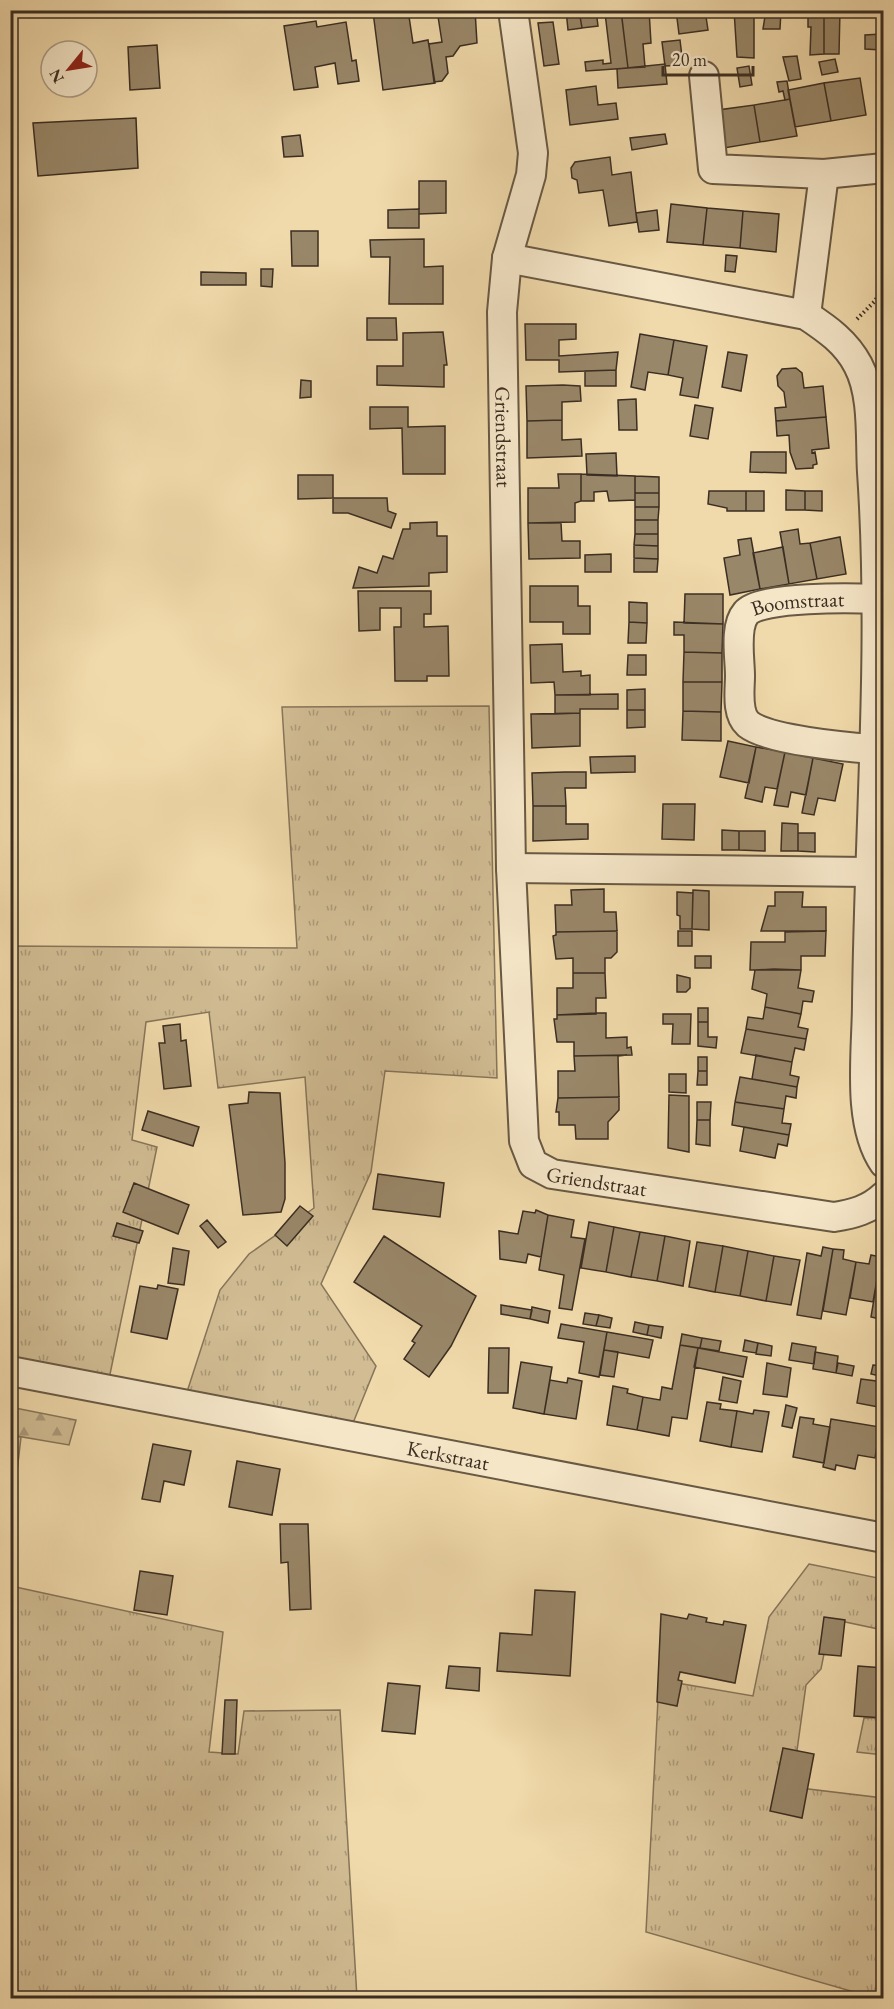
<svg xmlns="http://www.w3.org/2000/svg" width="894" height="2009" viewBox="0 0 894 2009" font-family="'EB Garamond',serif">
	<defs>
		<pattern id="grass-tufts" width="24" height="20" patternUnits="userSpaceOnUse" patternTransform="scale(1.5)"><rect width="24" height="20" fill="#d1bc93"/><path d="M3 7l-1-3M5 7V3M7 7l1-3M15 17l-1-3M17 17v-4M19 17l1-3" fill="none" stroke="#ab9978"/></pattern>
		<pattern id="forest-firs" width="22" height="20" patternUnits="userSpaceOnUse" patternTransform="scale(1.5)"><rect width="22" height="20" fill="#d1bc93"/><path d="M5 1l3.5 6h-7zM16 11l3.5 6h-7z" fill="#ab9978"/></pattern>
	</defs>
	<rect width="100%" height="100%" fill="#f0d9aa"/>
	<filter id="stains"><feTurbulence type="fractalNoise" baseFrequency=".00333" numOctaves="4"/><feColorMatrix values="0 0 0 0 .2 0 0 0 0 .09 0 0 0 0 .02 0 0 0 .5 -.17"/></filter>
	<radialGradient id="worn" r=".72"><stop offset=".6" stop-color="#630" stop-opacity="0"/><stop offset="1" stop-color="#630" stop-opacity=".3"/></radialGradient>
	<path fill="url(#grass-tufts)" stroke="#86755a" stroke-width="1.5" d="M489,706L497,1078L385,1071L371,1172L321,1284L376,1366L351,1428L186,1395L220,1290L249,1254L314,1208L305,1077L218,1088L209,1012L146,1022L132,1140L157,1147L109,1379L11,1360L10,946L297,948L282,707Z
		M11,1435L21,1437L11,1524L10,1435Z
		M809,1564L883,1579V1630L831,1619L821,1669L806,1685L792,1787L883,1798V1998H875L646,1932L659,1680L753,1696L769,1617Z
		M11,1586L223,1632L209,1752L238,1754L244,1711L340,1710L357,1998H11Z
		M864,1718H883V1755L857,1752Z"/>
	<path fill="url(#forest-firs)" stroke="#86755a" stroke-width="1.5" d="M10,1407L76,1420L69,1445L11,1435Z"/>
	<path fill="#998769" stroke="#3b2e22" stroke-width="1.5" d="M386,10H408L413,43L428,40L435,83L383,90L373,12Z
		M437,10H475L477,43L460,46L453,56L446,57L448,73L442,81L434,82L429,44L442,42Z
		M566,10H579L582,28L568,30Z
		M579,10H596L598,26L582,28Z
		M649,10L651,43L643,44L645,67L628,68L621,10Z
		M676,10H705L708,30L679,34Z
		M734,10H754V58L737,57Z
		M766,10H781L780,29H763Z
		M808,10H824V54L810,55L811,27H808Z
		M824,10H840L839,54H824Z
		M621,11L628,68L586,71L585,62L603,60V64L611,63L605,13Z
		M316,21L317,27L346,22L352,61L356,60L359,81L338,84L335,63L315,67L318,87L294,90L284,26Z
		M553,22L559,64L544,66L538,23Z
		M881,34V50L865,49V35Z
		M680,40L683,65L665,66L662,42Z
		M157,45L160,88L130,90L128,47Z
		M797,56L801,79L789,81L783,57Z
		M835,59L838,72L822,75L819,62Z
		M665,64L667,84L618,88L617,69Z
		M749,66L752,85L740,87L737,68Z
		M860,78L866,115L831,121L824,83Z
		M787,81L790,99L785,100L783,91L779,92L777,82Z
		M824,83L831,121L795,127L788,90Z
		M596,86L598,105L616,103L618,119L570,125L566,90Z
		M790,99L797,136L760,142L754,105Z
		M754,105L760,142L724,148L718,110Z
		M136,118L138,168L38,176L33,123Z
		M665,134L667,144L632,150L630,138Z
		M300,135L303,156L284,157L282,137Z
		M610,157L612,175L631,172L637,222L609,226L603,190L579,193L577,180L572,178L571,168L575,162Z
		M419,181H446V213L419,214Z
		M671,204L707,208L703,245L667,242Z
		M707,208L743,211L740,248L703,245Z
		M419,209V228H388V210Z
		M657,210L659,230L639,232L636,213Z
		M743,211L779,214L776,252L740,248Z
		M291,231H318V266H292Z
		M424,239V267L443,266V304H389L390,257H371L370,240Z
		M726,255L737,256L735,272L725,271Z
		M261,269H273L272,287L261,286Z
		M201,272L246,273V285H201Z
		M367,318H396L397,340H367Z
		M525,324H576V339L559,340V356L618,352L616,370L559,372V360H526Z
		M443,332L447,365H444V387L377,385V366H403V333Z
		M640,334L674,340L668,375L648,372L645,390L631,387Z
		M674,340L707,346L698,398L680,395L683,378L668,375Z
		M728,352L747,355L741,391L722,387Z
		M796,368L802,373L804,388L823,386L826,417L776,421L775,408L786,407L784,392L778,386L777,376L782,369Z
		M616,370V386H585V371Z
		M301,380L311,381V397L300,398Z
		M563,385L580,386L581,401L562,402V420L527,421L526,386Z
		M636,399L637,430H619L618,400Z
		M695,405L713,408L708,439L690,436Z
		M370,407H408V427L445,426V474H403L402,428L370,429Z
		M826,417L829,448L812,450V453L815,452L817,464L813,465V468L796,469L790,452L789,435L777,436L776,421Z
		M562,420V440L581,439L582,456L527,458V421Z
		M751,452H786V473L750,472Z
		M616,453L617,476L587,475L586,454Z
		M558,474H581V501L575,503V522L528,523V488H559Z
		M581,474L635,476V500L609,501L607,491L594,492V501H581Z
		M298,475H333V498L298,499Z
		M635,476L659,477V493H635Z
		M786,490L805,491V510H786Z
		M709,491H746V511H727V508L708,504Z
		M746,491H764V511H746Z
		M805,491H822V511L805,510Z
		M635,493H659V507H635Z
		M333,498H387L388,511L396,514L391,528L348,513H333Z
		M635,507H659L658,520H635Z
		M635,520H658V534H635Z
		M437,522V536H447V572L429,573V586L353,588L359,567L377,573L383,556L393,559L403,529H410V523Z
		M528,523H561L562,541H580V558L529,559Z
		M798,529L800,544L810,543L817,579L789,584L780,532Z
		M635,534H658V546L634,545Z
		M840,537L846,574L817,579L810,543Z
		M751,538L760,589L730,595L724,558L740,555L738,540Z
		M634,545L658,546V559L634,558Z
		M783,547L789,584L760,589L753,553Z
		M611,554V572H585V555Z
		M634,558L658,559L657,572H634Z
		M530,586H578V606H590V634H563V622H530Z
		M358,591H431V614H424V627L448,626L449,676H427V681H395L394,627H401V608H380V630L359,631Z
		M685,594H723V624L684,623Z
		M629,602L647,603V623L629,622Z
		M629,622L647,623L646,643H628Z
		M674,622L723,624L722,653L684,652V635H674Z
		M562,644L563,672L581,671V676L590,675V695H555L554,682L531,683L530,645Z
		M684,652L722,653V682H683Z
		M628,655H646V675H627Z
		M683,682H722L721,712L683,711Z
		M645,689V710H627V690Z
		M618,694V709H580V713L555,714V695Z
		M627,710H645V727L627,728Z
		M683,711L721,712V741L682,740Z
		M580,713V746L532,748L531,714Z
		M728,741L756,747L749,783L720,777Z
		M756,747L785,752L777,789L765,787L762,802L745,798Z
		M785,752L813,758L806,795L791,792L788,807L774,805Z
		M635,756V772L591,773L590,757Z
		M813,758L843,764L835,801L818,798L814,815L802,813Z
		M565,772H586V788H565L566,806H533L532,773Z
		M663,804H695L694,840L662,839Z
		M533,806H566V824H588V839L533,841Z
		M782,823L798,824V851H781Z
		M722,830L739,831V850H722Z
		M739,831H765V851L739,850Z
		M798,833H815V852L798,851Z
		M604,889V912H616L617,931L556,932L555,905H572L571,890Z
		M693,890L709,891V930L692,929Z
		M677,892L693,893L692,929H680V916L677,915Z
		M775,892H803L802,907H826V931H761L768,906H775Z
		M617,931V952L611,958H605V973H573V958L556,959L553,936L556,935V932Z
		M678,931H692V946H678Z
		M826,931L825,956H801V970H750L751,942H785V932Z
		M695,956H711V968H695Z
		M774,969L801,970L798,988L814,991L812,1002L803,1001L801,1014L765,1007L767,994L752,989L755,970Z
		M573,973H605L606,998H596V1014L557,1015V988H573Z
		M677,975L690,978V988L686,992H677Z
		M765,1007L801,1014L798,1027L808,1029L806,1039L746,1029L748,1017L763,1019Z
		M698,1008H708V1022H698Z
		M596,1013H606V1038L627,1037V1048L631,1047L632,1055L574,1056V1042H557L554,1019H557V1015Z
		M663,1014H691L690,1044H672L673,1024H663Z
		M698,1022H708V1037H717L716,1048L698,1046Z
		M180,1024L181,1041L186,1040L191,1086L164,1089L159,1043H165L163,1026Z
		M746,1029L806,1039L804,1050L795,1048L792,1062L741,1053Z
		M627,1055L618,1056L619,1097L558,1098V1071H575L574,1056Z
		M756,1055L792,1062L790,1075L799,1077L797,1087L752,1079Z
		M698,1057H707V1071H698Z
		M698,1071H707V1085H697Z
		M669,1074H686V1093L669,1092Z
		M740,1077L797,1087L796,1098L786,1096L784,1109L735,1102Z
		M249,1092L280,1093L285,1163V1199L281,1212L243,1215L229,1105L248,1103Z
		M669,1095L689,1096V1152L668,1148Z
		M619,1097V1110L608,1122V1139H576L575,1125H559V1112H556L558,1098Z
		M697,1102H711L710,1120H697Z
		M735,1102L784,1109L782,1123L791,1124L789,1135L732,1125Z
		M148,1111L199,1127L193,1146L142,1130Z
		M697,1120H710V1146L696,1144Z
		M744,1127L789,1135L787,1146L778,1144L775,1158L740,1151Z
		M378,1174L444,1183L440,1217L373,1209Z
		M134,1183L189,1205L178,1234L123,1212Z
		M300,1206L313,1216L287,1246L275,1235Z
		M536,1210L548,1215L541,1257L528,1254L526,1263L500,1259L499,1231L518,1234L523,1211L535,1213Z
		M548,1215L574,1220L571,1237L585,1239L572,1310L559,1308L564,1275L539,1270Z
		M207,1220L226,1242L218,1248L200,1226Z
		M589,1222L614,1227L606,1272L581,1268Z
		M117,1223L143,1231L139,1243L113,1236Z
		M614,1227L640,1232L631,1277L606,1272Z
		M640,1232L665,1236L657,1281L631,1277Z
		M384,1236L476,1296L451,1346L429,1377L404,1359L415,1343L412,1341L422,1326L354,1282Z
		M665,1236L690,1241L683,1286L657,1281Z
		M697,1242L723,1246L715,1292L689,1287Z
		M723,1246L748,1251L740,1296L715,1292Z
		M823,1247L833,1249L821,1319L797,1315L807,1253L821,1256Z
		M173,1248L189,1251L184,1285L168,1283Z
		M833,1249L844,1250L843,1259L856,1262L846,1315L823,1311Z
		M748,1251L774,1256L766,1301L740,1296Z
		M871,1255L881,1257L873,1302L850,1298L856,1262L869,1264Z
		M774,1256L800,1260L791,1305L766,1301Z
		M881,1257H884V1320L871,1317Z
		M158,1285L178,1289L167,1339L131,1332L140,1286L157,1289Z
		M501,1305L532,1310L530,1319L501,1314Z
		M532,1307L550,1311L548,1323L530,1319Z
		M585,1313L599,1315L596,1326L583,1324Z
		M599,1315L612,1318L610,1328L596,1326Z
		M635,1322L649,1325L647,1335L633,1332Z
		M561,1324L607,1332L599,1377L579,1373L584,1342L558,1338Z
		M649,1325L663,1327L661,1338L647,1335Z
		M607,1332L653,1340L649,1358L604,1350Z
		M682,1334L702,1338L700,1348L680,1345Z
		M702,1338L721,1341L719,1351L700,1348Z
		M745,1340L758,1343L756,1353L743,1351Z
		M758,1343L772,1346L771,1356L756,1354Z
		M792,1343L816,1347L814,1364L789,1360Z
		M680,1345L698,1348L687,1419L672,1417L669,1436L637,1430L643,1397L660,1400L662,1387L672,1389Z
		M489,1348H509L508,1393H488Z
		M698,1348L747,1357L743,1377L694,1367Z
		M604,1350L618,1352L614,1377L600,1375Z
		M815,1352L838,1356L836,1373L813,1369Z
		M521,1362L552,1367L544,1414L513,1408Z
		M767,1363L791,1368L787,1397L763,1394Z
		M838,1363L854,1366L852,1376L836,1373Z
		M873,1365L884,1366V1377L871,1374Z
		M723,1377L741,1381L737,1403L719,1400Z
		M568,1378L582,1381L576,1419L544,1414L550,1380L567,1383Z
		M861,1379L884,1382V1408L857,1403Z
		M613,1386L628,1389L627,1393L643,1397L637,1430L607,1425Z
		M707,1402L721,1404L720,1409L737,1411L731,1447L700,1441Z
		M786,1405L797,1408L792,1428L782,1426Z
		M754,1410L769,1412L762,1452L731,1447L737,1411L753,1414Z
		M800,1417L814,1419L813,1424L830,1427L824,1463L793,1457Z
		M831,1419L880,1427L875,1458L858,1455L855,1469L836,1465L835,1470L823,1467Z
		M153,1444L191,1451L184,1485L164,1481L160,1502L142,1499Z
		M237,1461L280,1469L272,1515L229,1507Z
		M280,1524H308L311,1609L290,1610L288,1562L281,1563Z
		M140,1571L173,1576L167,1615L134,1610Z
		M535,1590L575,1592L570,1676L497,1671L500,1633L532,1635Z
		M661,1614L687,1619L689,1614L707,1618L706,1622L723,1625L724,1621L746,1625L735,1683L680,1672L678,1680L682,1681L677,1706L657,1702Z
		M824,1617L845,1620L841,1656L819,1654Z
		M449,1666L480,1668L479,1691L446,1688Z
		M858,1666L884,1668V1718L854,1716Z
		M388,1683L420,1686L415,1734L382,1731Z
		M225,1700H237L235,1754H222Z
		M783,1748L814,1754L802,1818L770,1811Z"/>
	<g fill="none" stroke-linecap="round" stroke-linejoin="round">
		<g stroke="#685944" stroke-width="32">
			<g id="minor">
				<path id="s1" d="M513,10L533,153L531,175L507,258L502,312L511,868L524,1141L533,1164L552,1174L834,1217C853,1214 869,1210 884,1196"/>
				<path d="M704,76L713,169L824,174L884,168"/>
				<path d="M507,258L806,315C827,329 846,342 858,365C874,395 870,439 872,472C884,649 869,826 867,1003C867,1050 856,1123 884,1163"/>
				<path d="M806,315L824,174"/>
				<path id="s2" d="M873,749C845,747 768,740 748,724C736,713 740,690 740,676C740,658 734,627 746,613C760,596 854,598 877,599"/>
				<path d="M511,868L868,872"/>
				<path id="s3" d="M10,1371L884,1538"/>
			</g>
		</g>
		<path stroke="#3b2e22" stroke-width="4" stroke-dasharray="1.5 3" stroke-linecap="butt" d="M857,319L875,301L884,285"/>
		<use href="#minor" stroke="#f5e6c8" stroke-width="28"/>
	</g>
	<g text-anchor="middle" dominant-baseline="central" stroke-width="5" stroke-linejoin="round" paint-order="stroke">
		<g font-size="21" fill="#3b2e22" stroke="#f5e6c8">
			<text stroke="none"><textPath href="#s1" startOffset="432">Griendstraat</textPath></text>
			<text stroke="none"><textPath href="#s2" startOffset="297">Boomstraat</textPath></text>
			<text stroke="none"><textPath href="#s1" startOffset="1228">Griendstraat</textPath></text>
			<text stroke="none"><textPath href="#s3" startOffset="446">Kerkstraat</textPath></text>
		</g>
	</g>
	<rect width="894" height="2009" fill="none" stroke="#f0d9aa" stroke-width="36"/>
	<rect x="12" y="12" width="870" height="1985" fill="none" stroke="#3b2e22" stroke-width="3"/>
	<rect x="18" y="18" width="858" height="1973" fill="none" stroke="#3b2e22" stroke-width="1.5"/>
	<g transform="translate(69 69) rotate(240)"><circle r="28" fill="#f5e6c8" stroke="#ab9c86" stroke-width="1.5"/>
	<path d="M0-4.5L10 22L0 15L-10 22Z" fill="#8f2418"/>
	<text y="-9" font-size="16" font-weight="bold" text-anchor="middle" fill="#3b2e22">N</text>
	</g>
	<path d="M663 66v9h90v-9" fill="none" stroke="#3b2e22" stroke-width="3"/>
	<text x="672" y="66" font-size="18" fill="#3b2e22" stroke="#f5e6c8" stroke-width="4.5" paint-order="stroke">20 m</text>
	<rect width="100%" height="100%" filter="url(#stains)"/>
	<rect width="100%" height="100%" fill="url(#worn)"/>
</svg>
